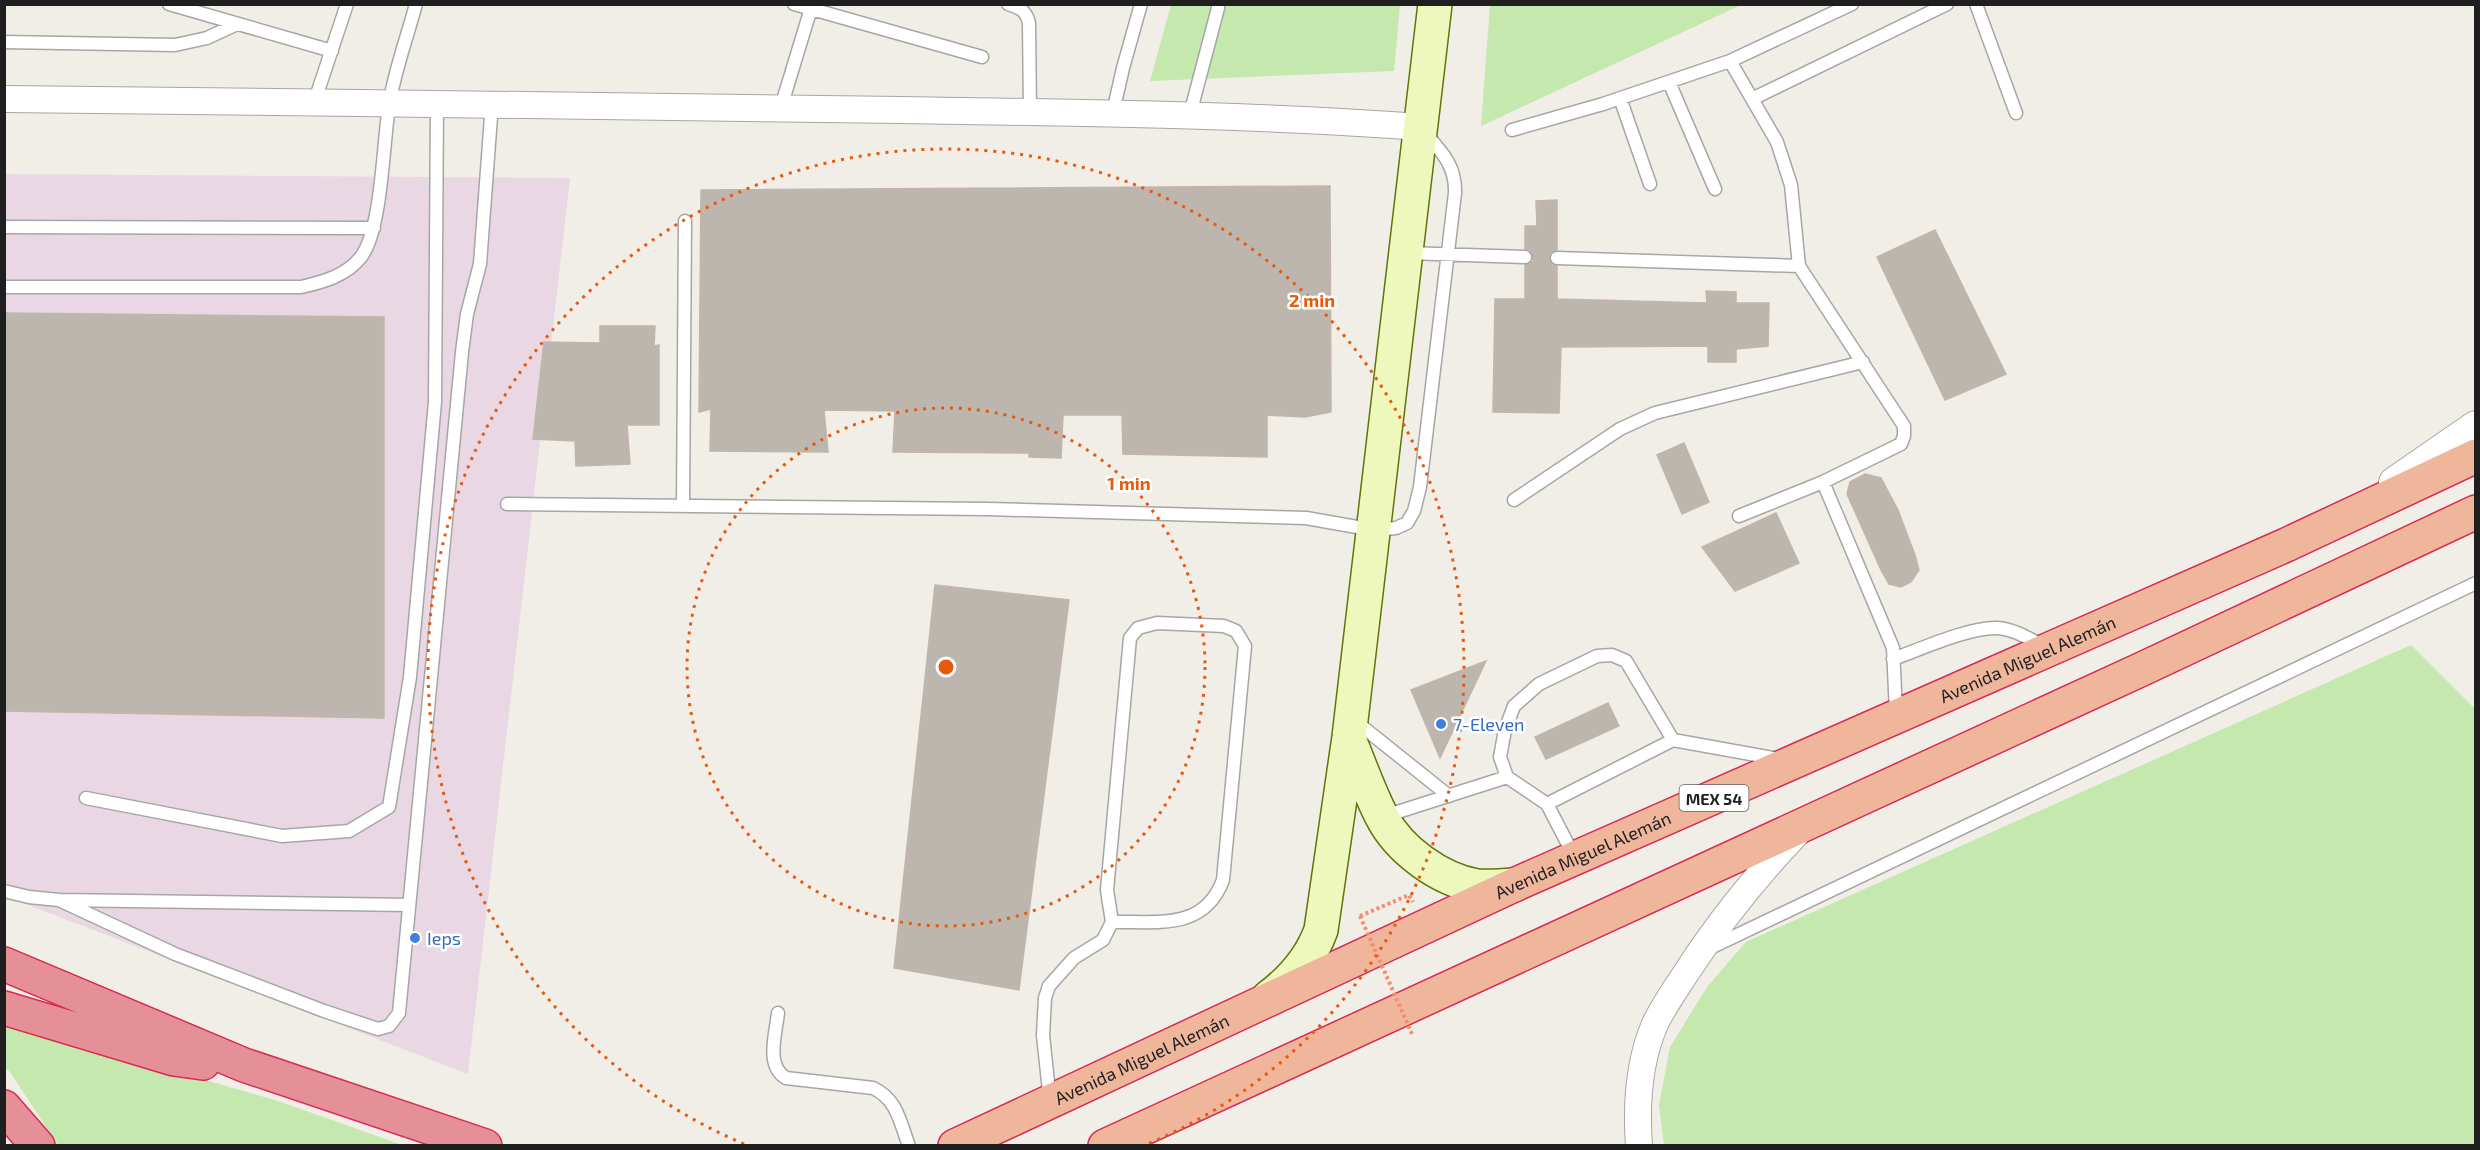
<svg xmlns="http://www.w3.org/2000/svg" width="2480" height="1150" viewBox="0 0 2480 1150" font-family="'Exo 2',sans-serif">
	<rect width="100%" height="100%" fill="#f0eee6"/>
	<path fill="#e9d8e4" d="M4,174L570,178L468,1074L5,896Z"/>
	<path fill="#c4e8ad" d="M1171,5H1400L1394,71L1150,81Z
		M1490,5V4L1741,5L1481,126Z
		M2411,645L2475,709V1145H1664L1659,1105L1670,1047L1707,987L1746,942Z
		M4,1021L281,1102L402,1145H58L10,1072L5,1068Z"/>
	<path fill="#bcb6af" stroke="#c1b6a9" stroke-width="1.5" d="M1330,186L1331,412L1305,417L1267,415V457L1123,454L1122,415H1063L1061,458L1029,457V453L893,452L895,411L824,410L828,452L710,451L711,409L699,412L701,190Z
		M1557,200V250L1550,253L1549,258L1552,265L1557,266V299L1707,303L1706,291L1736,292V303H1769L1768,346L1736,349V362H1708V346L1561,347L1559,413L1493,412L1495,299H1525V265L1532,262L1533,257L1530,250L1525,249V226H1537L1536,201Z
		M1935,230L2006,374L1945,400L1877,257Z
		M4,313L384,317V718L4,711Z
		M600,326H655L654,346L659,345V425H627L630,464L576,466L575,441L533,439L544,342L600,343Z
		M1684,443L1709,502L1682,514L1657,455Z
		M1865,474L1881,478L1898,510L1915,555L1919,570L1911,582L1901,587L1889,584L1881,570L1847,494L1850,482Z
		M1776,513L1799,563L1735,591L1702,547Z
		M935,585L1069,600L1019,990L894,968Z
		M1486,661L1440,758L1411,690Z
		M1608,703L1619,726L1546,759L1535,737Z"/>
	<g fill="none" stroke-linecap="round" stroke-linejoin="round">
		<g stroke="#a6a6a6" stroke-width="15">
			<path id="service" d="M169,4L332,51
				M794,4L982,57
				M1008,4C1020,8 1026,10 1029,23L1030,112
				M1976,4L2016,113
				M4,42L175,45L207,38L237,24
				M1730,61L1852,4
				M1669,82L1715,189
				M1620,98L1650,184
				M1752,99L1947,4
				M314,103L347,4
				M781,107L812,5
				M1113,112L1123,68L1141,4
				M1190,114L1218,8
				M1512,130L1603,104L1730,61L1777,142L1791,185L1799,266
				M4,227L374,228
				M1407,253L1525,257
				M1557,258L1799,266L1904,426V436L1901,444L1823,482L1893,648L1896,713
				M4,287H301C323,282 346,276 361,257C382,229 383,143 389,106C394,72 407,38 416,4
				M1514,500L1620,429L1655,413L1863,362
				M507,504L987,509L1306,518L1374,530L1396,528L1407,523L1414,511L1420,487L1455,193C1456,166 1442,152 1425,133
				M683,506L685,221
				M1739,516L1823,482
				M1893,659C1921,649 1969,627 1997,628C2014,629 2030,639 2045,647
				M1354,720L1449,796
				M86,798L282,836L349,831L389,807L410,677L435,402L437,103
				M1547,804L1673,740L1778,759
				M1382,817L1507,777
				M1574,856L1547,804L1507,777L1500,757L1505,730L1514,706L1539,684L1597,656L1612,655L1626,661L1673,740
				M4,891L29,897L59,900L409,905
				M59,900L175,954L324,1011L378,1029L389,1026L399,1013L462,352L467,314L480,264L492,103
				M1710,948L2476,583
				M778,1013C776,1033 765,1066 786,1078L873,1088C897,1099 900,1122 909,1146
				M1050,1101L1043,1035L1045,998L1049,986L1074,958L1103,940L1112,922L1107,890L1130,638L1138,628L1157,623L1224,626L1236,631L1245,646L1223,880C1204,931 1157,921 1112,922"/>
		</g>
		<g stroke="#a6a6a6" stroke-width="28">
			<path id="minor" d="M4,99C303,103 602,104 901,110C1074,113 1247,114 1420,127
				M1639,1146C1636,1105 1638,1063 1655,1024C1663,1007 1675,990 1686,973C1719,922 1757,875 1799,831"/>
		</g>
		<g stroke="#a6a6a6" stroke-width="34">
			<path id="tertiary" d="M2395,483L2476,427"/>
		</g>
		<g stroke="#5e7508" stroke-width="36">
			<path id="secondary" d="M1349,739C1360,765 1369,792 1382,817C1399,850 1440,880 1477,886C1489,887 1502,886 1514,885
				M1269,997C1293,979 1311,958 1321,930L1349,737L1435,4"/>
		</g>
		<g stroke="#d72a54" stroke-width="36">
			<g id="trunk">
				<path id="s1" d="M955,1146L1514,885L2286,545L2476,456"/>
				<path d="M1105,1146L2140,670L2476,512"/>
			</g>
		</g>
		<g stroke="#d72a54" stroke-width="36">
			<path id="motorway" d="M4,964L244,1065L485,1146
				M4,1008L174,1059L203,1063
				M4,1107L38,1146"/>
		</g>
		<path stroke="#f68c71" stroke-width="4" stroke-dasharray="3 3" stroke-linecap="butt" d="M1360,916L1409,895L1413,902"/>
		<use href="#service" stroke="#fff" stroke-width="12"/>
		<use href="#minor" stroke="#fff" stroke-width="26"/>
		<use href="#tertiary" stroke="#fff" stroke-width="32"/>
		<use href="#secondary" stroke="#eff8bc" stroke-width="33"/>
		<use href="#trunk" stroke="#efb69c" stroke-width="33"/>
		<use href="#motorway" stroke="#e59097" stroke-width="33"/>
		<path stroke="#f68c71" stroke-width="4" stroke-dasharray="3 3" stroke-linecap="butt" d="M1360,916L1412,1034"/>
	</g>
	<g fill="none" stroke="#e8590c" stroke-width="3" stroke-dasharray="3 6">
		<circle cx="946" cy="667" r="259"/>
		<path d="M744 1144A518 518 0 1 1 1148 1144"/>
	</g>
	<g fill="#3f7fe0" stroke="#fff" stroke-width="2">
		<circle cx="1441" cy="724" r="6"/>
		<circle cx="415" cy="938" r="6"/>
	</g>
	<g text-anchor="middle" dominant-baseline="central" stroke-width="5" stroke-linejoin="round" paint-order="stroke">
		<rect fill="#fff" stroke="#626262" stroke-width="1.5" x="1679.5" y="785" width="69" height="26" rx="4.5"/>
		<g font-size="16" font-weight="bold" fill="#1f1f1f">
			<text x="1714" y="798">MEX 54</text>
		</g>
		<g font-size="18" fill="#1f1f1f" stroke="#fff">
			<text stroke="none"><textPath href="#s1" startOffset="1178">Avenida Miguel Alemán</textPath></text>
			<text stroke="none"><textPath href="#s1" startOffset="692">Avenida Miguel Alemán</textPath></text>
			<text stroke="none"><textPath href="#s1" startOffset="206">Avenida Miguel Alemán</textPath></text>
		</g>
		<g font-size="18" fill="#366cbe" stroke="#fff" text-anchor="start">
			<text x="1453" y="724">7-Eleven</text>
			<text x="427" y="938">Ieps</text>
		</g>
	</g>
	<circle cx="946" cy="667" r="9" fill="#e8590c" stroke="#fff" stroke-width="3"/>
	<g font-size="18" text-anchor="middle" font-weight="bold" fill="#e8590c" stroke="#fff" stroke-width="5" stroke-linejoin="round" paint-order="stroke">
		<text x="1312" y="307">2 min</text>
		<text x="1129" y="490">1 min</text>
	</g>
	<rect width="2480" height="1150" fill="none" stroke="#1f1f1f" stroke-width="12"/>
</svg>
